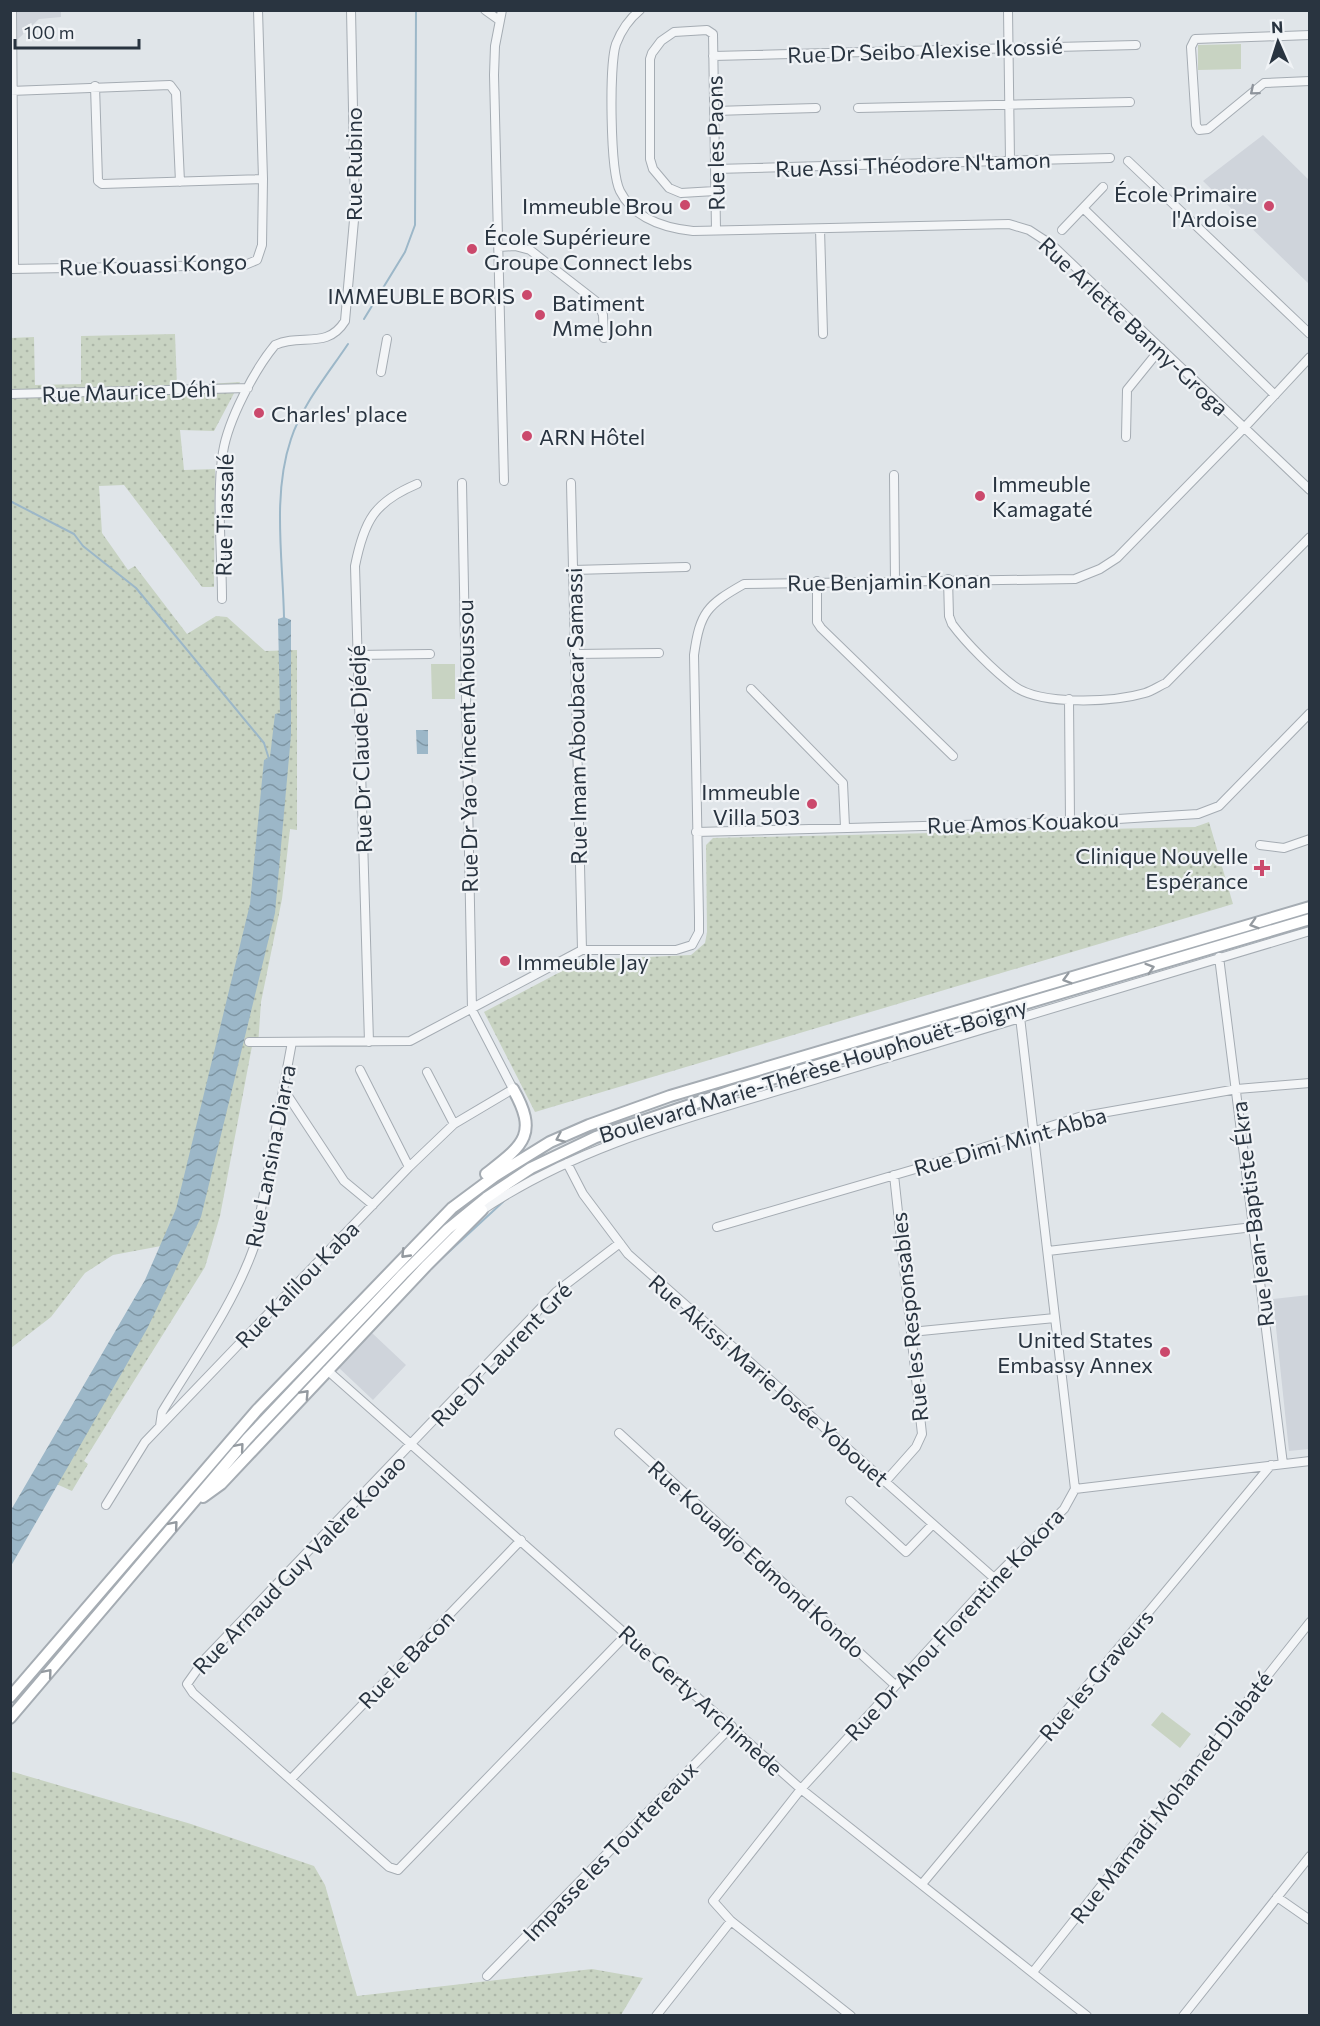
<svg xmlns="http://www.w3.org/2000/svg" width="1320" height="2026" viewBox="0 0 1320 2026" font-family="Commissioner,sans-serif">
	<defs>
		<pattern id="grass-dots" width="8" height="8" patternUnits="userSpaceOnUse" patternTransform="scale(1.5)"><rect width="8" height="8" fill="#c8d3c2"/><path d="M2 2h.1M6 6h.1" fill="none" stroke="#acb6a8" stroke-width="1.8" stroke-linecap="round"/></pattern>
		<pattern id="water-waves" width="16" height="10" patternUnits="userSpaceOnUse" patternTransform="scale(1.5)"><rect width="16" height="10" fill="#9cb7c8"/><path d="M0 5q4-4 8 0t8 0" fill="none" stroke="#7f96a4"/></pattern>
	</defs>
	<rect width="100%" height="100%" fill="#e0e5e9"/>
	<path fill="#cfd4db" d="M61,11V17L39,19L16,41V12Z
		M1263,135L1309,180V284L1203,181Z
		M1309,1295V1449L1289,1451L1273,1299Z
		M371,1332L406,1365L373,1400L338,1367Z"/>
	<path fill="url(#grass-dots)" d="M175,334L177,386L240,382L214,431L180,430L184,470L215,469L214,587H202L124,485L99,486L102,533L128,570L135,566L187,634L216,616L227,617L265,651L297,650V830L290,829L282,899L261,1002L258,1046H252L220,1216L205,1267L84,1461L88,1464L72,1491L43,1478L177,1243L113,1255L85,1273L51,1317L11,1348V338L34,337L35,385L81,384V336Z
		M1209,822L1233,904L535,1112L484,1012L583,960L691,955L705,943L707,932L706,845L713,838L1195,827Z
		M10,1771L191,1824L314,1866L325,1885L357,1996L592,1969L643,1978L621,2015H11Z"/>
	<path fill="#c8d3c2" d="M1241,44V69L1198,70V45Z
		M431,664H455V699H432Z
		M1162,1712L1191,1734L1180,1748L1151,1725Z"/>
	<path fill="url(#water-waves)" d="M284,617L291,620V735L275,913L201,1217L147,1329L11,1566V1510L145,1280L176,1209L250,904L264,760L270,757L275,714L280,713L278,619Z
		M416,730H428V754H417Z"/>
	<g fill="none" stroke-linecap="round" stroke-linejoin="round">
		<path stroke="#9cb7c8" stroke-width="2" d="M364,319L405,252L415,225L416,10
			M10,501L74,534L83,546L136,588L264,743L269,759
			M284,618C283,560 272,495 291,439C302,405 328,374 348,344
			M427,1272L504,1201"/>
		<g stroke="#a5acb3" stroke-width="10">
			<path id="minor" d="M12,10L14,268
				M485,10L499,20
				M502,10L495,46L494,75L504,481
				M640,10C629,19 621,31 616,44C609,65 610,171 620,191C634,219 664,228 693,231L1009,224L1029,230L1052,245L1310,490
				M1008,10L1010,161
				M1310,35L1195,39L1191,47L1196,125L1199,130L1208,129L1264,83L1310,81
				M713,56L1136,45
				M95,86L98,181L102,184L263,179
				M10,91L170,85L176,93L180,182
				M858,108L1130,102
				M715,111L816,108
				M1128,161L1310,334
				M715,169L1110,158
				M715,191L681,193L669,188L653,169L650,159V59L652,53L661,41L674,32L707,30L713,34L716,230
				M1083,208L1275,395
				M820,229L823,334
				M1062,230L1103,187
				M499,247L515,246L530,250L598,303L603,315L604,338
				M10,269L245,265L257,260L262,245L263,179L258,10
				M381,372L387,339
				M10,394L248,388
				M1126,437L1127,390L1161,348
				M894,475L895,581
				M571,483L582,950
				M573,570L686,567
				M948,579L949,616L952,624C966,643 994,671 1014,686C1041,706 1114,702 1145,693C1152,691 1159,686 1166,683L1310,537
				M817,581V622L821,628L953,756
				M222,599C222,555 216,494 223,452C228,420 255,369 275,345C301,333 327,350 345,321L355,209L351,10
				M574,654L659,653
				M356,655L430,654
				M751,689L843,783L845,827
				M1069,699L1070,822
				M696,832L1070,822L1198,814L1219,806L1310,713
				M1260,845L1284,848L1310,839
				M1219,957L1283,1464
				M249,1042L410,1041L582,950H676L692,945L699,932V918L694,655C700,612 707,605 744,584L1075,579L1100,569L1117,558L1244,428L1310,357
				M369,1042L355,566C364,521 374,502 417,484
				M360,1070L409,1167
				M427,1072L454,1124
				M284,1090L344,1181L373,1205
				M567,1163L583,1194L628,1254L994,1578
				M478,1213C582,1141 708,1113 827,1076C988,1027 1149,979 1310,931
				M717,1227L929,1165L1079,1117L1237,1089L1310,1083
				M620,1243L556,1292L204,1660L187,1684L193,1693L389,1867L398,1870L627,1634
				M1048,1251L1253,1227
				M921,1331L1055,1318
				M327,1370L801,1789L1087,2016
				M160,1426L162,1412C194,1359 233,1306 254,1247L292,1042
				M619,1433L895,1685
				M885,1482L916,1447L922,1434L894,1175
				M1075,1489L1310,1461
				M850,1501L906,1552L933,1524
				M106,1505L145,1442L409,1167L454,1124L513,1089L472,1010L462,483
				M291,1779L521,1540
				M922,1884L1271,1465
				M1277,1897L1310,1920
				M1033,1972L1310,1622
				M487,1976L732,1726
				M656,2016L731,1921
				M851,2016L731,1921L713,1901L801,1789L994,1578L1064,1509L1075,1489L1020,1017
				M1183,2016L1310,1856"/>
		</g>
		<g stroke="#a5acb3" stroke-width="14">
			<path id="secondary" d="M486,1174C523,1145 539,1135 513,1089
				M203,1497L221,1484L427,1265L482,1210
				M10,1697L257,1410L452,1208L495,1176L550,1142L589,1125L670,1096L1310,907
				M10,1718L247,1439L403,1274L448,1229L486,1198L531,1168L596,1137L734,1090L1310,919"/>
		</g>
		<use href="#minor" stroke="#f3f5f7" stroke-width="8"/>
		<use href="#secondary" stroke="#fff" stroke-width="10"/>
	</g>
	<defs><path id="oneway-chevron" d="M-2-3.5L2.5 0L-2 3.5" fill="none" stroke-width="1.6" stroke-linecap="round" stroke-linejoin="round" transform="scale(1.5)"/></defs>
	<use stroke="#8e949c" href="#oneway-chevron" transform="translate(1254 91) rotate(140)"/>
	<g stroke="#949aa0">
		<use href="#oneway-chevron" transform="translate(1254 924) rotate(163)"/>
		<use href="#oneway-chevron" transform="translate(1150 968) rotate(-17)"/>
		<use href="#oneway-chevron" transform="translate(1067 979) rotate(164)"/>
		<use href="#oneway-chevron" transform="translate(560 1138) rotate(156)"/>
		<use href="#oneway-chevron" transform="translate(405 1254) rotate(134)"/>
		<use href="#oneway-chevron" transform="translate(305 1394) rotate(-47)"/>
		<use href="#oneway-chevron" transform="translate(240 1447) rotate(-50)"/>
		<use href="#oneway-chevron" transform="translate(174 1525) rotate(-50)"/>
		<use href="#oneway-chevron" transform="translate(48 1673) rotate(-50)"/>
	</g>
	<g fill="#cb496c" stroke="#f0f3f6" stroke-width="2">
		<circle cx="685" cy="205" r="6"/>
		<circle cx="1269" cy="206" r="6"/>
		<circle cx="472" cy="249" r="6"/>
		<circle cx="527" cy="295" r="6"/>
		<circle cx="540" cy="315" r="6"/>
		<circle cx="259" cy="413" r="6"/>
		<circle cx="527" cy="436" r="6"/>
		<circle cx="980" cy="496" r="6"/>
		<circle cx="812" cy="804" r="6"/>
		<path d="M1259 859h6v6h6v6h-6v6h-6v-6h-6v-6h6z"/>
		<circle cx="505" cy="961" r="6"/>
		<circle cx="1165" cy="1352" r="6"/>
	</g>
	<g text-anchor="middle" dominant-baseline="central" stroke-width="4.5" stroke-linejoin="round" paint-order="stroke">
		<g font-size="22" fill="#293440" stroke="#f0f3f6">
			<text transform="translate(925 50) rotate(-2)">Rue Dr Seibo Alexise Ikossié</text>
			<text transform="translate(715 143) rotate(-91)">Rue les Paons</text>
			<text transform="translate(353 164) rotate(-90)">Rue Rubino</text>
			<text transform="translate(913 164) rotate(-2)">Rue Assi Théodore N'tamon</text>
			<text transform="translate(153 264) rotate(-2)">Rue Kouassi Kongo</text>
			<text transform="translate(1134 326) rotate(43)">Rue Arlette Banny-Groga</text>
			<text transform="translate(129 391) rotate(-2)">Rue Maurice Déhi</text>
			<text transform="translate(224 515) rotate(-89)">Rue Tiassalé</text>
			<text transform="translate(889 581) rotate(-1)">Rue Benjamin Konan</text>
			<text transform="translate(576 716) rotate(-91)">Rue Imam Aboubacar Samassi</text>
			<text transform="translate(467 746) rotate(-91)">Rue Dr Yao Vincent Ahoussou</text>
			<text transform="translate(360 749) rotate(-92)">Rue Dr Claude Djédjé</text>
			<text transform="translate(1023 822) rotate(-2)">Rue Amos Kouakou</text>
			<text transform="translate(813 1070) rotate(-17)">Boulevard Marie-Thérèse Houphouët-Boigny</text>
			<text transform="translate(1010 1141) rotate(-16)">Rue Dimi Mint Abba</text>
			<text transform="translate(270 1156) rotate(-79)">Rue Lansina Diarra</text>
			<text transform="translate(1252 1214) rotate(-97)">Rue Jean-Baptiste Ékra</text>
			<text transform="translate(297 1284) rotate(-46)">Rue Kalilou Kaba</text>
			<text transform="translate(909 1317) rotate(-96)">Rue les Responsables</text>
			<text transform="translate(501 1354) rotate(-46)">Rue Dr Laurent Gré</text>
			<text transform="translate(769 1380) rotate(41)">Rue Akissi Marie Josée Yobouet</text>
			<text transform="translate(757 1559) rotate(42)">Rue Kouadjo Edmond Kondo</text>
			<text transform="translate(299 1564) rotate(-46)">Rue Arnaud Guy Valère Kouao</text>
			<text transform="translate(954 1624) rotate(-47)">Rue Dr Ahou Florentine Kokora</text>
			<text transform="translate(406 1659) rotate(-46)">Rue le Bacon</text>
			<text transform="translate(1096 1675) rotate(-50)">Rue les Graveurs</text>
			<text transform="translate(701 1700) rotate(42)">Rue Gerty Archimède</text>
			<text transform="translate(1171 1797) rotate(-52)">Rue Mamadi Mohamed Diabaté</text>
			<text transform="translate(610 1851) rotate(-46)">Impasse les Tourtereaux</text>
		</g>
		<g font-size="22" fill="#293440" stroke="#f0f3f6" text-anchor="end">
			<text x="1257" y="193">École Primaire<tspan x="1257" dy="25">l'Ardoise</tspan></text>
			<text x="673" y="205">Immeuble Brou</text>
			<text x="484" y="236" text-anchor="start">École Supérieure<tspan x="484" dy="25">Groupe Connect Iebs</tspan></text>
			<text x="515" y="295">IMMEUBLE BORIS</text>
			<text x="552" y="302" text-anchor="start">Batiment<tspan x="552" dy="25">Mme John</tspan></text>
			<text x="271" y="413" text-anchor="start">Charles' place</text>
			<text x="539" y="436" text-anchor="start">ARN Hôtel</text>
			<text x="992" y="483" text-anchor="start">Immeuble<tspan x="992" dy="25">Kamagaté</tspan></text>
			<text x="800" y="791">Immeuble<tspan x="800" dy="25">Villa 503</tspan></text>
			<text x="1248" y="855">Clinique Nouvelle<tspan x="1248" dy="25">Espérance</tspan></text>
			<text x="517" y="961" text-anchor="start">Immeuble Jay</text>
			<text x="1153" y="1339">United States<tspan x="1153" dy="25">Embassy Annex</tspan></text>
		</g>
	</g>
	<rect width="1320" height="2026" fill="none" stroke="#293440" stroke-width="24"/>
	<g transform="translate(1278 42) rotate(357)" stroke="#f0f3f6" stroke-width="4.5" paint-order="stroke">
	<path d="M0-4.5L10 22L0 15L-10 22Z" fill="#293440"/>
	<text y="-9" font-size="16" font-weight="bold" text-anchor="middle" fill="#293440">N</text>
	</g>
	<path d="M15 39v9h124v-9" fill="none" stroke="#293440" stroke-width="3"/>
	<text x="24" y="39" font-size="18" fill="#293440" stroke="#f0f3f6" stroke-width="4.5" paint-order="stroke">100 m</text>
</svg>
